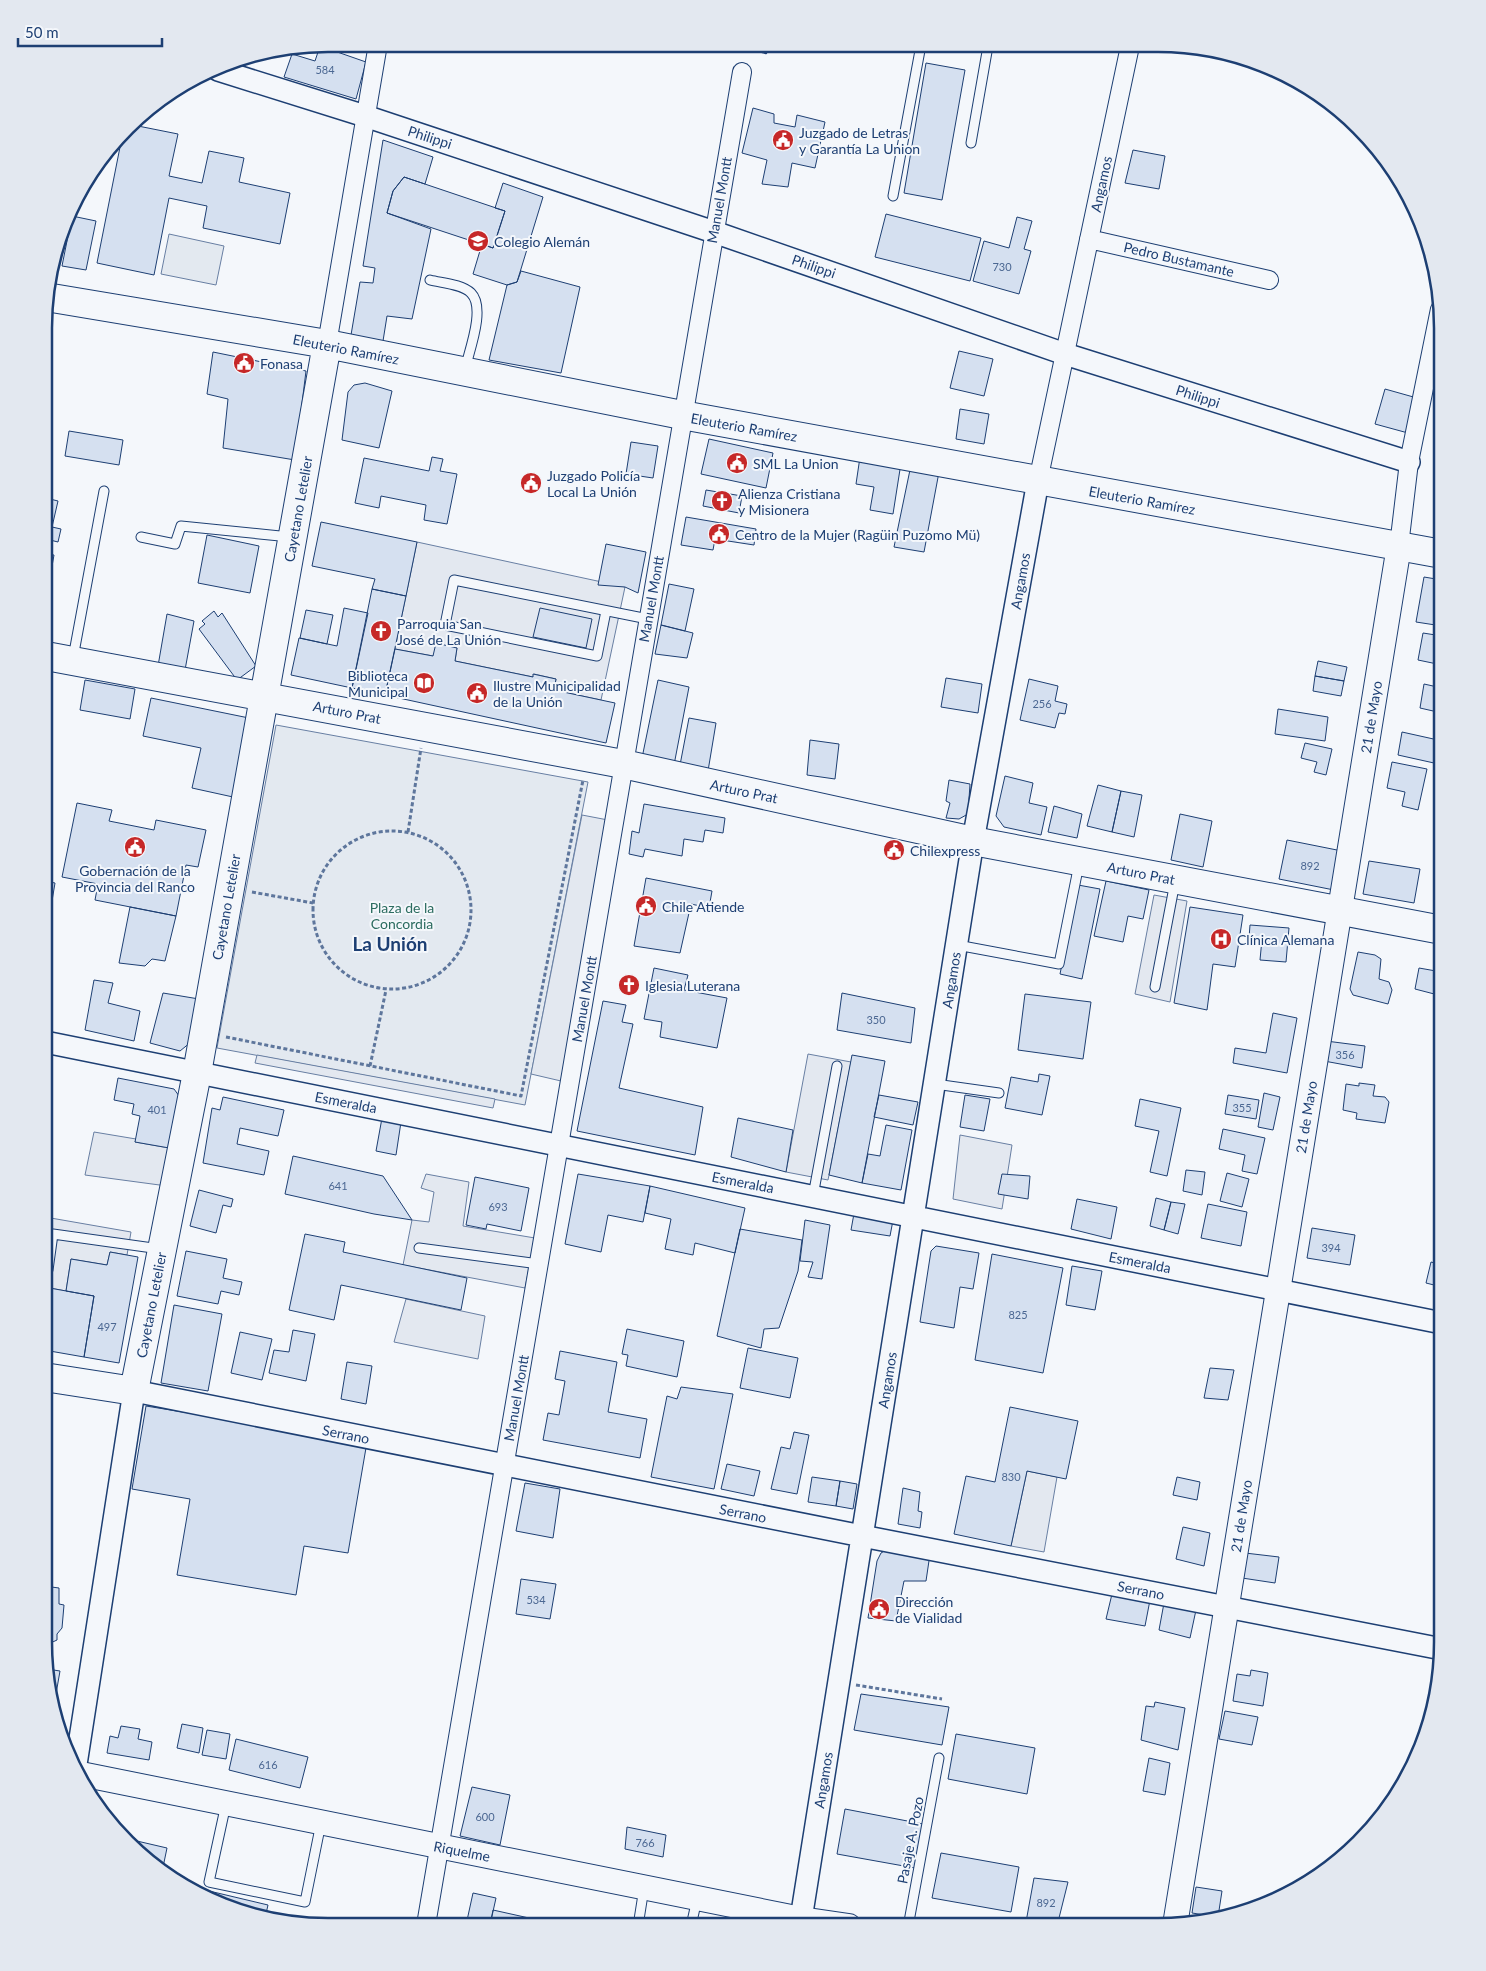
<svg xmlns="http://www.w3.org/2000/svg" width="1486" height="1971" viewBox="0 0 1486 1971" font-family="Lato,sans-serif">
	<rect width="100%" height="100%" fill="#f4f7fb"/>
	<path fill="#e3e9f0" stroke="#687fa3" d="M169,234L224,246L216,285L161,274Z
		M276,725L588,782L525,1105L217,1048Z"/>
	<path fill="#e3e8f0" stroke="#687fa3" d="M417,542L625,587L601,700L554,690L556,679L534,674L533,677L455,661L457,648L433,656L395,649Z
		M582,815L608,820L561,1081L531,1074Z
		M1154,895L1187,901L1170,1002L1135,994Z
		M808,1054L851,1062L828,1180L786,1172Z
		M257,1055L495,1099L493,1108L255,1063Z
		M94,1132L136,1139L135,1142L175,1149L167,1186L85,1175Z
		M960,1135L1012,1145L1002,1209L953,1199Z
		M426,1174L469,1182L463,1226L535,1238L525,1288L403,1265L412,1220L429,1222L434,1192L421,1188Z
		M45,1217L131,1232L127,1255L110,1252L107,1265L71,1259L66,1291L44,1287Z
		M406,1299L485,1316L478,1359L394,1342Z
		M1027,1471L1057,1477L1044,1552L1011,1546Z"/>
	<path fill="#d5e0f0" stroke="#1d3f73" d="M933,45L973,46L972,52Z
		M320,46L366,62L356,99L284,77L292,54L315,61Z
		M926,63L965,70L942,200L904,193Z
		M753,108L774,114V123L795,127L797,115L825,122L815,168L792,163L788,187L762,184L767,160L742,153Z
		M133,125L178,134L169,176L202,183L209,151L244,158L239,182L290,193L280,244L203,228L207,206L169,198L154,275L97,263L122,137Z
		M383,140L433,157L425,184L404,177L393,191L387,213L431,229L412,319L387,316L383,341L351,335L360,282L373,283L375,268L363,266Z
		M1133,150L1165,156L1159,189L1125,183Z
		M404,177L505,211L493,248L387,213L393,191Z
		M503,183L543,197L517,282L507,285L473,274L482,244L493,248L505,211L495,208Z
		M886,214L981,238L970,281L875,257Z
		M72,216L96,221L86,270L62,266Z
		M1017,217L1032,221L1024,249L1031,251L1019,294L973,281L984,241L1009,248Z
		M60,250L56,274L52,273Z
		M521,271L580,287L561,373L489,360L507,285L517,282Z
		M959,351L993,359L984,396L950,388Z
		M213,352L306,371L295,460L223,448L228,399L207,394Z
		M365,383L392,391L379,448L342,440L348,392L354,385Z
		M1385,389L1417,398L1408,433L1375,424Z
		M960,409L989,414L984,444L956,439Z
		M69,431L123,440L119,465L65,456Z
		M709,439L773,453L766,488L701,474Z
		M631,442L658,446L653,478L626,474Z
		M432,457L443,459L440,471L457,474L447,524L424,520L426,505L381,496L379,508L355,503L364,458L429,471Z
		M860,457L901,463L893,514L870,510L874,487L856,484Z
		M911,465L939,472L924,552L894,547Z
		M706,490L742,496L739,513L703,506Z
		M1442,495V529L1436,528Z
		M46,498L58,501L52,527L61,529L58,542L46,539Z
		M686,517L756,529L754,545L715,539L713,550L681,545Z
		M321,522L417,542L406,596L372,589L375,579L312,566Z
		M207,535L259,546L250,593L198,583Z
		M606,544L646,552L638,593L625,587L598,585Z
		M46,554L54,555L49,583L46,582Z
		M1424,577L1442,580V626L1416,622Z
		M669,584L694,589L685,631L661,625Z
		M372,589L406,596L385,695L352,688Z
		M46,594H49L46,617Z
		M344,608L368,613L352,688L291,675L299,638L337,646Z
		M540,608L592,619L586,648L533,637Z
		M306,610L333,615L327,644L300,638Z
		M214,611L218,617L222,613L256,666L237,680L199,629L205,624L202,621Z
		M167,614L194,621L185,670L158,666Z
		M661,625L693,633L687,658L655,654Z
		M1423,633L1442,636V665L1418,660Z
		M436,643L457,648L455,661L533,677V674L556,679L554,690L615,703L606,743L385,695L395,649L433,656Z
		M1318,661L1347,667L1344,681L1315,676Z
		M1315,676L1344,681L1341,696L1313,691Z
		M946,678L982,684L978,713L941,707Z
		M1029,679L1058,686L1055,701L1067,704L1065,714L1059,713L1055,728L1020,720Z
		M85,680L135,689L130,719L80,710Z
		M658,680L689,687L674,765L642,758Z
		M1424,684L1442,688V713L1420,708Z
		M151,698L249,718L233,797L192,788L201,748L143,736Z
		M1278,709L1328,717L1325,741L1275,734Z
		M689,718L716,723L708,771L680,765Z
		M1402,732L1438,740L1434,763L1398,755Z
		M810,740L839,744L835,779L807,775Z
		M1305,743L1332,749L1326,775L1314,772L1317,762L1301,758Z
		M45,752H49L45,771Z
		M1392,762L1427,769L1418,810L1402,806L1405,792L1387,788Z
		M1005,776L1033,783L1029,803L1047,807L1041,835L1004,827L996,816Z
		M949,780L970,784L968,814L959,819L946,818L950,803L946,801Z
		M1098,785L1121,791L1112,832L1087,826Z
		M1121,791L1142,795L1134,837L1112,832Z
		M77,803L112,810L109,821L154,830L156,820L206,830L198,867L186,865L176,916L95,900L98,884L62,877Z
		M644,804L725,818L723,833L705,830L703,842L684,839L682,856L645,849L643,857L629,854L632,831L639,833Z
		M1054,806L1082,814L1077,838L1048,832Z
		M1180,814L1212,821L1203,867L1171,860Z
		M1287,840L1342,851L1334,890L1279,879Z
		M1369,861L1420,869L1414,903L1363,894Z
		M646,878L712,891L709,908L691,904L680,953L634,946Z
		M45,881L55,883L45,943Z
		M1106,881L1149,890L1143,919L1128,916L1123,942L1094,936Z
		M1078,885L1100,889L1082,979L1060,974Z
		M130,907L176,916L165,961L152,959L145,966L119,963Z
		M1190,907L1243,915L1235,967L1213,964L1207,1010L1174,1003Z
		M1250,925L1289,928L1286,962L1260,960L1262,939L1249,938Z
		M1358,952L1375,955L1381,959L1379,979L1389,982L1392,990L1388,1004L1353,995L1350,989Z
		M1440,959L1442,960V996L1415,989L1419,968L1436,971Z
		M654,968L688,975L684,990L727,998L717,1048L660,1037L662,1022L644,1019Z
		M94,980L113,983L108,1003L140,1011L134,1041L85,1030Z
		M163,993L199,999L191,1042L180,1051L150,1043Z
		M842,993L915,1008L911,1043L837,1030Z
		M1025,994L1091,1002L1083,1059L1018,1050Z
		M603,1001L626,1005L622,1022L633,1024L619,1088L703,1107L695,1155L577,1131Z
		M1273,1013L1297,1018L1287,1073L1233,1063L1235,1048L1266,1053Z
		M1326,1041L1365,1046L1362,1068L1324,1061Z
		M852,1055L885,1061L862,1183L829,1175Z
		M1039,1074L1050,1076L1042,1115L1005,1108L1011,1077L1038,1082Z
		M118,1078L174,1089L182,1100L175,1149L135,1142L140,1116L132,1114L134,1104L114,1100Z
		M1359,1083L1375,1085L1373,1096L1385,1097L1389,1102L1385,1123L1356,1119L1357,1113L1343,1110L1346,1084L1359,1086Z
		M1264,1093L1280,1097L1273,1130L1258,1127Z
		M879,1095L918,1102L913,1125L874,1117Z
		M965,1095L990,1099L984,1131L960,1127Z
		M1228,1095L1259,1100L1256,1119L1225,1114Z
		M223,1097L284,1110L278,1136L240,1128L237,1144L269,1151L264,1175L203,1163L212,1108L220,1110Z
		M1140,1099L1181,1108L1167,1176L1150,1172L1159,1131L1135,1126Z
		M382,1118L401,1122L396,1155L376,1151Z
		M738,1118L793,1130L786,1172L731,1157Z
		M886,1125L912,1130L901,1190L862,1183L868,1154L880,1156Z
		M1223,1129L1265,1138L1257,1174L1242,1171L1245,1155L1219,1149Z
		M293,1156L383,1176L412,1220L374,1214L285,1194Z
		M1186,1170L1205,1172L1202,1195L1183,1191Z
		M1227,1173L1249,1179L1242,1207L1220,1201Z
		M578,1174L650,1186L643,1222L608,1215L601,1252L565,1244Z
		M1002,1174L1030,1176L1028,1199L998,1194Z
		M475,1177L529,1188L521,1231L487,1224L486,1229L466,1225Z
		M650,1186L745,1208L735,1253L695,1243L693,1255L665,1249L671,1219L645,1213Z
		M199,1190L233,1199L231,1207L223,1205L216,1233L190,1226Z
		M1156,1198L1171,1202L1164,1230L1150,1226Z
		M1077,1199L1117,1207L1111,1239L1071,1229Z
		M1171,1202L1185,1204L1178,1234L1164,1230Z
		M1208,1204L1247,1212L1241,1246L1201,1238Z
		M855,1208L894,1215L890,1236L851,1230Z
		M805,1220L830,1225L822,1279L808,1277L813,1262L800,1261Z
		M1312,1228L1355,1235L1350,1265L1307,1258Z
		M740,1229L802,1240L798,1271L779,1328L764,1329L761,1348L717,1336Z
		M305,1234L345,1242L343,1252L467,1278L461,1310L341,1285L334,1320L289,1310Z
		M936,1246L979,1253L973,1289L960,1287L954,1328L920,1322L931,1251Z
		M186,1251L227,1259L223,1278L242,1282L239,1295L221,1291L218,1304L177,1296Z
		M110,1252L138,1257L119,1363L84,1357L94,1296L66,1291L71,1259L107,1265Z
		M992,1254L1063,1268L1043,1373L975,1360Z
		M1431,1262L1442,1265V1287L1426,1283Z
		M1072,1266L1102,1271L1095,1310L1066,1305Z
		M44,1287L94,1296L84,1357L44,1350Z
		M174,1305L222,1314L208,1391L161,1383Z
		M627,1329L684,1341L677,1377L626,1366L628,1355L622,1354Z
		M293,1330L315,1334L306,1381L269,1373L274,1350L289,1352Z
		M240,1332L272,1339L262,1380L231,1373Z
		M748,1348L798,1358L790,1398L740,1388Z
		M560,1351L617,1362L608,1412L647,1419L640,1458L543,1440L548,1413L559,1415L565,1381L555,1379Z
		M347,1362L372,1366L366,1404L341,1399Z
		M1210,1368L1234,1370L1228,1400L1204,1398Z
		M681,1387L733,1394L714,1489L651,1477L667,1396L677,1399Z
		M146,1406L367,1442L348,1553L304,1546L296,1595L177,1575L190,1499L132,1489Z
		M1010,1407L1078,1421L1066,1479L1027,1471L1011,1546L954,1534L966,1476L995,1482Z
		M794,1432L809,1435L797,1494L771,1489L781,1447L790,1449Z
		M727,1464L760,1471L754,1496L721,1489Z
		M812,1477L840,1481L836,1506L808,1502Z
		M1177,1477L1200,1482L1197,1500L1173,1495Z
		M840,1481L857,1484L853,1509L836,1506Z
		M525,1483L560,1489L553,1538L516,1531Z
		M903,1488L920,1492L918,1511L922,1512L920,1528L898,1524Z
		M1183,1527L1210,1533L1204,1566L1176,1559Z
		M891,1547L930,1554L926,1581H904L896,1621L868,1618L877,1561L881,1553Z
		M1245,1553L1279,1557L1275,1583L1242,1578Z
		M521,1579L556,1584L550,1619L516,1614Z
		M44,1586L59,1588V1604L64,1605L62,1628L57,1634V1640L44,1646Z
		M1112,1594L1150,1600L1145,1626L1106,1619Z
		M1164,1603L1196,1610L1190,1638L1159,1630Z
		M47,1669L60,1671L53,1711Z
		M1251,1670L1268,1673L1263,1706L1233,1701L1237,1674L1250,1676Z
		M861,1694L949,1707L942,1745L854,1730Z
		M1155,1702L1185,1708L1178,1750L1141,1740L1146,1706L1154,1707Z
		M1225,1711L1258,1717L1252,1745L1219,1739Z
		M182,1724L203,1728L199,1753L177,1748Z
		M121,1726L140,1729L138,1739L152,1742L149,1760L107,1753L110,1736L118,1738Z
		M207,1730L230,1734L226,1759L202,1755Z
		M956,1734L1035,1748L1027,1794L948,1779Z
		M236,1739L308,1757L300,1788L229,1770Z
		M1149,1758L1170,1763L1165,1795L1143,1791Z
		M472,1787L510,1795L500,1845L460,1836Z
		M845,1809L923,1824L915,1868L837,1854Z
		M627,1827L666,1835L663,1857L625,1849Z
		M124,1838L167,1848L162,1872Z
		M941,1853L1019,1867L1011,1912L932,1898Z
		M1034,1878L1068,1882L1057,1926L1026,1922Z
		M184,1885L268,1905L265,1918L237,1912Z
		M1196,1887L1222,1891L1218,1917L1192,1913Z
		M473,1893L496,1898L490,1925H466Z
		M493,1910L565,1926L490,1925Z"/>
	<g fill="none" stroke-linecap="round" stroke-linejoin="round">
		<g stroke="#1d3f73" stroke-width="11">
			<path id="service" d="M971,143L988,46
				M893,196L921,45
				M430,280C442,283 462,284 471,293C486,308 469,351 465,369
				M141,537L175,544L181,526L290,537
				M606,611L597,656L445,625L454,580L648,619
				M73,658L104,491
				M957,945L1059,964L1079,864
				M1155,987L1175,882
				M935,1084L999,1093
				M813,1196L837,1066
				M419,1248L539,1264
				M48,1270L53,1234L160,1249
				M226,1804L209,1882L305,1902L321,1823
				M638,1926L644,1888
				M691,1926L697,1899
				M908,1927L939,1758"/>
		</g>
		<g stroke="#1d3f73" stroke-width="20">
			<path id="minor" d="M1089,239L1269,280
				M327,344L378,44
				M1038,481L1130,46
				M1399,546L1409,462L1440,309
				M426,1925L742,72"/>
		</g>
		<g stroke="#1d3f73" stroke-width="24">
			<path id="tertiary" d="M218,70L365,116L714,232L1065,354L1409,462
				M45,1042L1442,1323
				M75,1771L134,1391L862,1536L1442,1649
				M801,1919L973,841L1038,481"/>
		</g>
		<g stroke="#1d3f73" stroke-width="26">
			<path id="secondary" d="M76,1773L801,1919L849,1926
				M1175,1925L1399,546"/>
		</g>
		<g stroke="#1d3f73" stroke-width="30">
			<path id="primary" d="M46,297L327,344L682,415L1442,554
				M46,656L623,764L973,841L1442,930
				M44,1377L134,1391L197,1073L327,344"/>
		</g>
		<path stroke="#5e769c" stroke-width="3" stroke-dasharray="4 2.5" stroke-linecap="butt" d="M313 910a79 79 0 1 1 158 0a79 79 0 1 1-158 0Z
			M408,832L421,748
			M252,892L313,903
			M226,1037L521,1096L583,780
			M370,1066L386,990
			M856,1685L942,1699
			M101,1805L115,1825L136,1841"/>
		<use href="#service" stroke="#f4f7fb" stroke-width="9"/>
		<use href="#minor" stroke="#f4f7fb" stroke-width="18"/>
		<use href="#tertiary" stroke="#f4f7fb" stroke-width="21"/>
		<use href="#secondary" stroke="#f4f7fb" stroke-width="24"/>
		<use href="#primary" stroke="#f4f7fb" stroke-width="28"/>
		<path stroke="#1d3f73" stroke-width="2.5" d="M739,45L766,53L767,45"/>
	</g>
	<defs>
		<g id="civic-disc" transform="scale(1.125)"><circle r="9.5" fill="#c62828" stroke="#f4f7fb"/><path d="M-.6-6.5H3V-4.5H.6V-3L4-1V1h2V6H-6V1h2V-1L-.6-3ZM-1.2 2.5V6h2.4V2.5Z" fill="#fff"/></g>
		<g id="school-disc" transform="scale(1.125)"><circle r="9.5" fill="#c62828" stroke="#f4f7fb"/><path d="M0-5L7-2L0 1L-7-2ZM-4 1L0 2.5L4 1V4Q0 6-4 4Z" fill="#fff"/></g>
		<g id="church-disc" transform="scale(1.125)"><circle r="9.5" fill="#c62828" stroke="#f4f7fb"/><path d="M-1.2-6h2.4v3.5h3.3v2.4h-3.3V6h-2.4V-.1h-3.3v-2.4h3.3Z" fill="#fff"/></g>
		<g id="library-disc" transform="scale(1.125)"><circle r="9.5" fill="#c62828" stroke="#f4f7fb"/><path d="M-6-4Q-3-5.5-.7-3.5V5Q-3 3-6 4ZM6-4Q3-5.5 .7-3.5V5Q3 3 6 4Z" fill="#fff"/></g>
		<g id="hospital-disc" transform="scale(1.125)"><circle r="9.5" fill="#c62828" stroke="#f4f7fb"/><path d="M-5-5h3v3.5h4V-5h3V5h-3V1.5h-4V5h-3Z" fill="#fff"/></g>
	</defs>
	<g fill-rule="evenodd">
		<use href="#civic-disc" x="783" y="140"/>
		<use href="#school-disc" x="478" y="241"/>
		<use href="#civic-disc" x="244" y="363"/>
		<use href="#civic-disc" x="737" y="463"/>
		<use href="#civic-disc" x="531" y="483"/>
		<use href="#church-disc" x="722" y="501"/>
		<use href="#civic-disc" x="719" y="534"/>
		<use href="#church-disc" x="381" y="631"/>
		<use href="#library-disc" x="424" y="683"/>
		<use href="#civic-disc" x="477" y="693"/>
		<use href="#civic-disc" x="135" y="847"/>
		<use href="#civic-disc" x="894" y="850"/>
		<use href="#civic-disc" x="646" y="906"/>
		<use href="#hospital-disc" x="1221" y="939"/>
		<use href="#church-disc" x="629" y="985"/>
		<use href="#civic-disc" x="879" y="1609"/>
	</g>
	<g text-anchor="middle" dominant-baseline="central" stroke-width="4" stroke-linejoin="round" paint-order="stroke">
		<g font-size="11" fill="#4b6792">
			<text x="325" y="69">584</text>
			<text x="1002" y="266">730</text>
			<text x="1042" y="703">256</text>
			<text x="1310" y="865">892</text>
			<text x="876" y="1019">350</text>
			<text x="1345" y="1054">356</text>
			<text x="1242" y="1107">355</text>
			<text x="157" y="1109">401</text>
			<text x="338" y="1185">641</text>
			<text x="498" y="1206">693</text>
			<text x="1331" y="1247">394</text>
			<text x="1018" y="1314">825</text>
			<text x="107" y="1326">497</text>
			<text x="1011" y="1476">830</text>
			<text x="536" y="1599">534</text>
			<text x="268" y="1764">616</text>
			<text x="485" y="1816">600</text>
			<text x="645" y="1842">766</text>
			<text x="1046" y="1902">892</text>
		</g>
		<g font-size="14" fill="#1d3f73" stroke="#f4f7fb" text-anchor="start">
			<text x="799" y="132">Juzgado de Letras<tspan x="799" dy="16">y Garantía La Union</tspan></text>
			<text x="494" y="241">Colegio Alemán</text>
			<text x="260" y="363">Fonasa</text>
			<text x="753" y="463">SML La Union</text>
			<text x="547" y="475">Juzgado Policía<tspan x="547" dy="16">Local La Unión</tspan></text>
			<text x="738" y="493">Alienza Cristiana<tspan x="738" dy="16">y Misionera</tspan></text>
			<text x="735" y="534">Centro de la Mujer (Ragüin Puzomo Mü)</text>
			<text x="397" y="623">Parroquia San<tspan x="397" dy="16">José de La Unión</tspan></text>
			<text x="408" y="675" text-anchor="end">Biblioteca<tspan x="408" dy="16">Municipal</tspan></text>
			<text x="493" y="685">Ilustre Municipalidad<tspan x="493" dy="16">de la Unión</tspan></text>
			<text x="910" y="850">Chilexpress</text>
			<text x="135" y="870" text-anchor="middle">Gobernación de la<tspan x="135" dy="16">Provincia del Ranco</tspan></text>
			<text x="662" y="906">Chile Atiende</text>
			<text x="1237" y="939">Clínica Alemana</text>
			<text x="645" y="985">Iglesia Luterana</text>
			<text x="895" y="1601">Dirección<tspan x="895" dy="16">de Vialidad</tspan></text>
		</g>
		<g font-size="14" fill="#1d3f73" stroke="#f4f7fb">
			<text transform="translate(430 137) rotate(18)">Philippi</text>
			<text transform="translate(1101 184) rotate(-78)">Angamos</text>
			<text transform="translate(719 200) rotate(-80)">Manuel Montt</text>
			<text transform="translate(1179 259) rotate(13)">Pedro Bustamante</text>
			<text transform="translate(814 266) rotate(19)">Philippi</text>
			<text transform="translate(346 349) rotate(11)">Eleuterio Ramírez</text>
			<text transform="translate(1198 396) rotate(18)">Philippi</text>
			<text transform="translate(744 427) rotate(10)">Eleuterio Ramírez</text>
			<text transform="translate(1142 500) rotate(10)">Eleuterio Ramírez</text>
			<text transform="translate(298 509) rotate(-80)">Cayetano Letelier</text>
			<text transform="translate(1020 581) rotate(-80)">Angamos</text>
			<text transform="translate(651 599) rotate(-80)">Manuel Montt</text>
			<text transform="translate(347 712) rotate(11)">Arturo Prat</text>
			<text transform="translate(1371 717) rotate(-81)">21 de Mayo</text>
			<text transform="translate(744 791) rotate(12)">Arturo Prat</text>
			<text transform="translate(1141 873) rotate(11)">Arturo Prat</text>
			<text transform="translate(226 907) rotate(-80)">Cayetano Letelier</text>
			<text transform="translate(951 980) rotate(-81)">Angamos</text>
			<text transform="translate(584 999) rotate(-80)">Manuel Montt</text>
			<text transform="translate(346 1102) rotate(11)">Esmeralda</text>
			<text transform="translate(1306 1117) rotate(-81)">21 de Mayo</text>
			<text transform="translate(743 1182) rotate(11)">Esmeralda</text>
			<text transform="translate(1140 1262) rotate(11)">Esmeralda</text>
			<text transform="translate(151 1305) rotate(-79)">Cayetano Letelier</text>
			<text transform="translate(887 1380) rotate(-81)">Angamos</text>
			<text transform="translate(516 1398) rotate(-80)">Manuel Montt</text>
			<text transform="translate(346 1434) rotate(11)">Serrano</text>
			<text transform="translate(743 1513) rotate(11)">Serrano</text>
			<text transform="translate(1241 1516) rotate(-81)">21 de Mayo</text>
			<text transform="translate(1141 1590) rotate(11)">Serrano</text>
			<text transform="translate(823 1780) rotate(-81)">Angamos</text>
			<text transform="translate(910 1840) rotate(-79)">Pasaje A. Pozo</text>
			<text transform="translate(462 1851) rotate(11)">Riquelme</text>
		</g>
		<g font-size="14" fill="#2c6c60" stroke="#f4f7fb">
			<text x="402" y="907">Plaza de la<tspan x="402" dy="16">Concordia</tspan></text>
		</g>
		<g font-size="19" font-weight="bold" fill="#1d3f73" stroke="#f4f7fb">
			<text x="390" y="943">La Unión</text>
		</g>
	</g>
	<path d="M0 0H1486V1971H0ZM328 52H1158A276 276 0 0 1 1434 328V1642A276 276 0 0 1 1158 1918H328A276 276 0 0 1 52 1642V328A276 276 0 0 1 328 52Z" fill="#e3e8f0" fill-rule="evenodd"/>
	<path fill="none" stroke="#1d3f73" stroke-width="2.5" d="M328 52H1158A276 276 0 0 1 1434 328V1642A276 276 0 0 1 1158 1918H328A276 276 0 0 1 52 1642V328A276 276 0 0 1 328 52Z"/>
	<path d="M18 38v8h144v-8" fill="none" stroke="#1d3f73" stroke-width="2.5"/>
	<text x="25" y="38" font-size="15" fill="#1d3f73" stroke="#f4f7fb" stroke-width="4" paint-order="stroke">50 m</text>
</svg>
